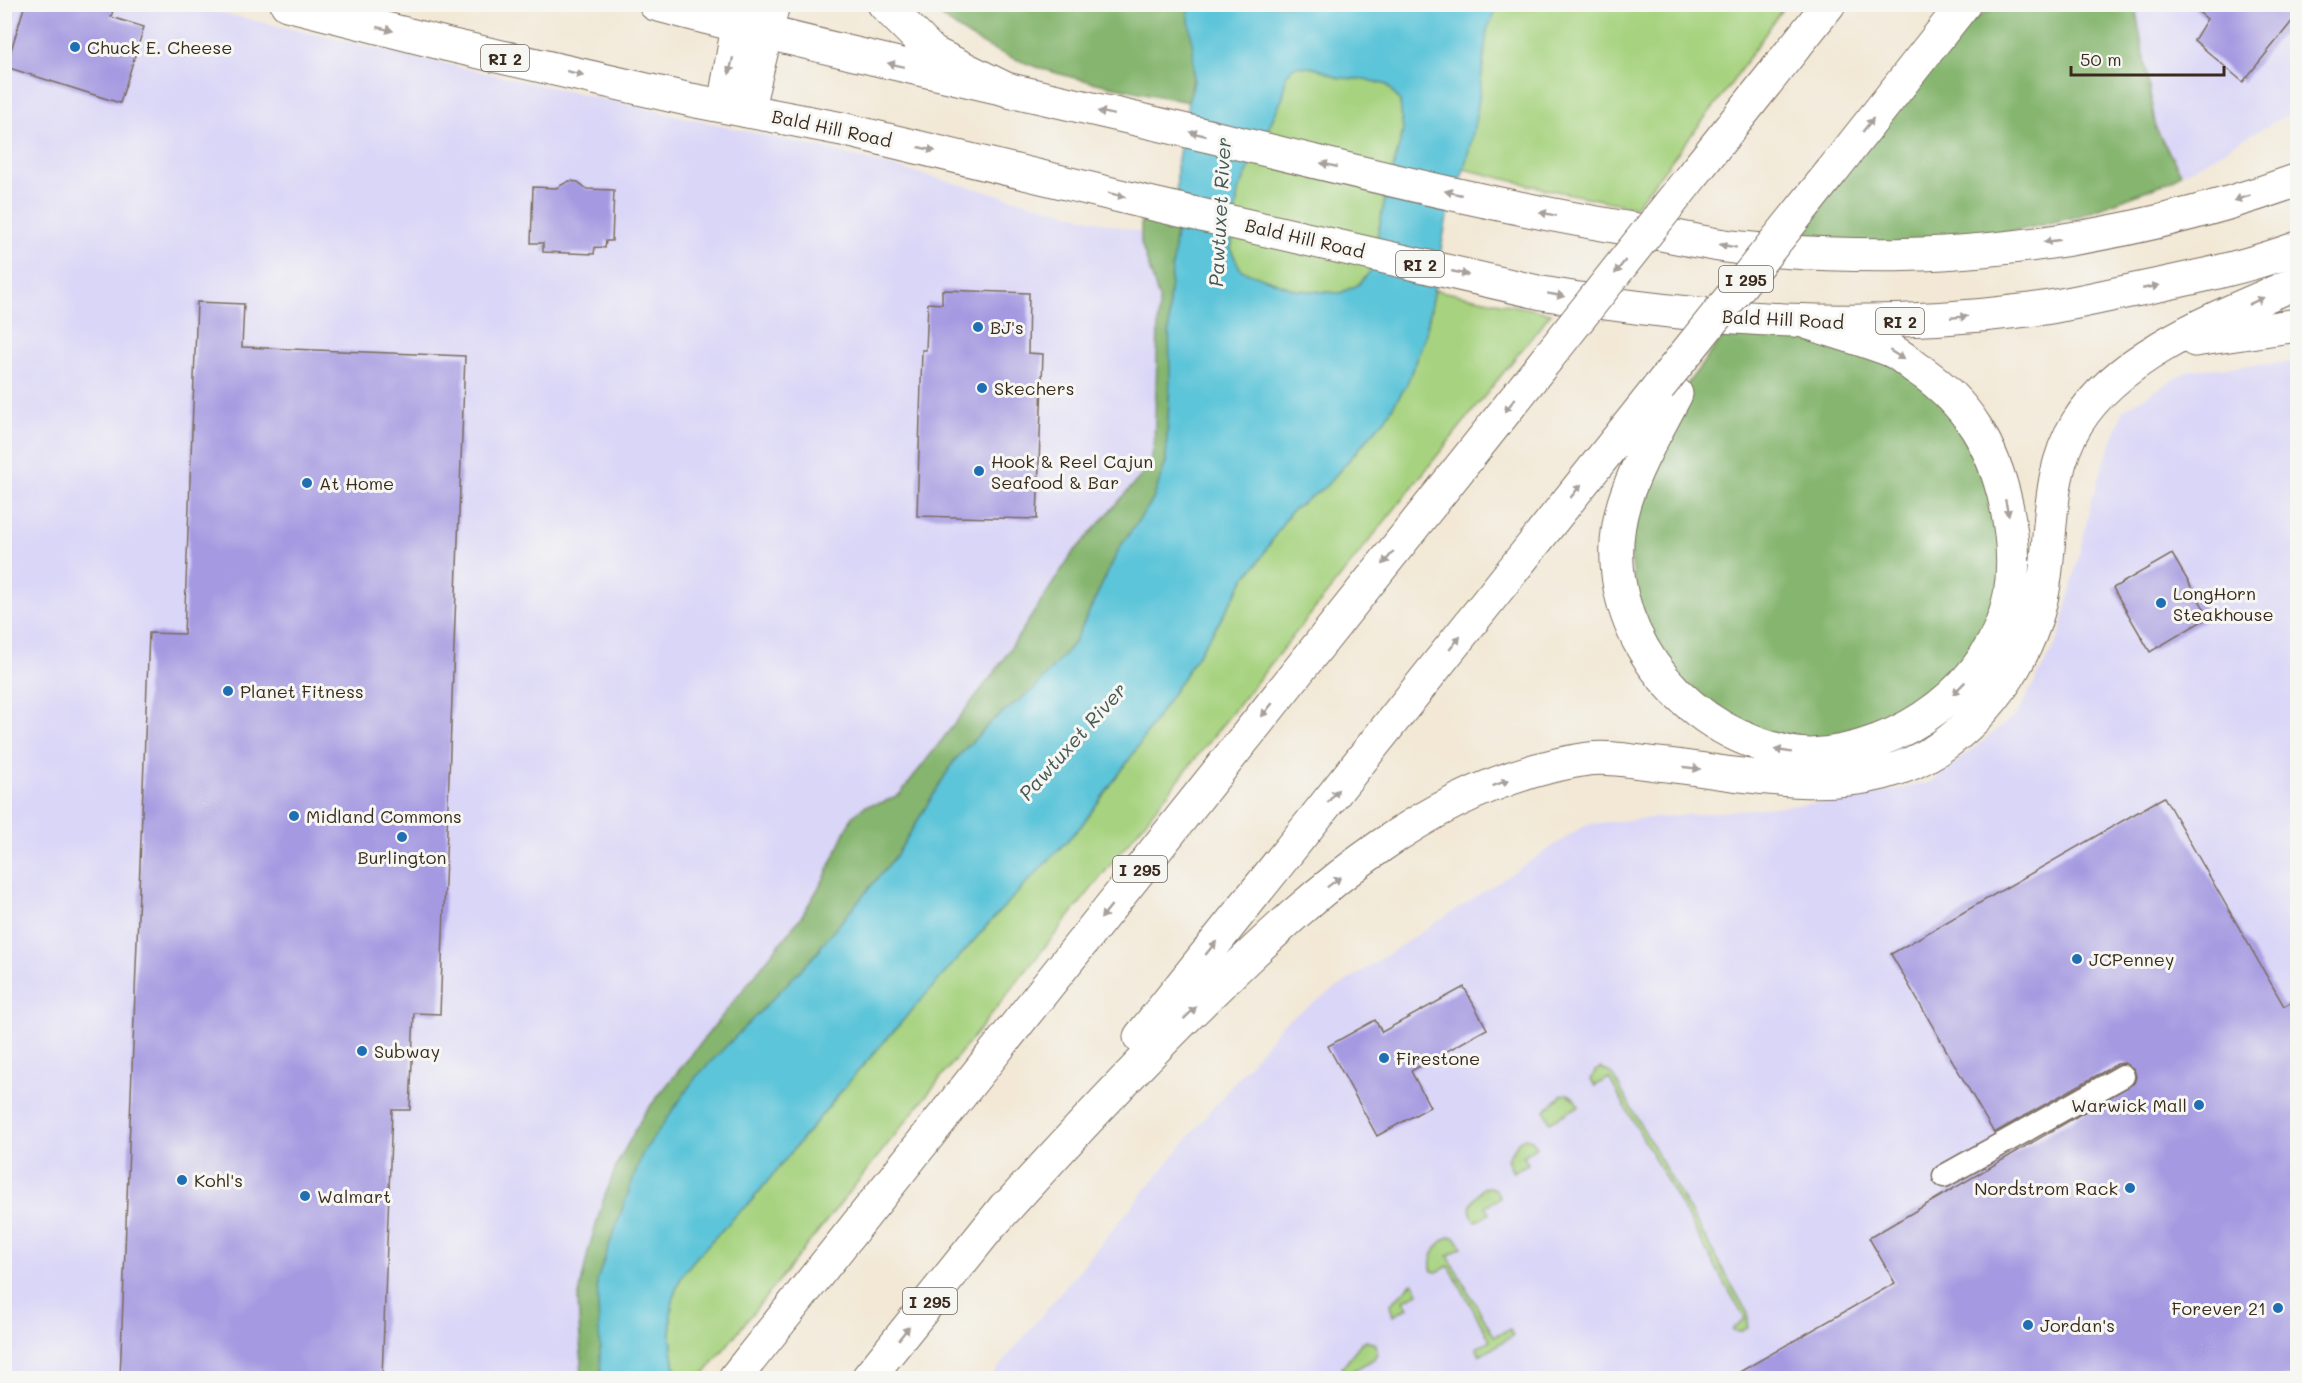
<svg xmlns="http://www.w3.org/2000/svg" width="2302" height="1383" viewBox="0 0 2302 1383" font-family="Mali,sans-serif">
	<rect width="100%" height="100%" fill="#f6f6f2"/>
	<filter id="ink" filterUnits="userSpaceOnUse"><feTurbulence type="fractalNoise" baseFrequency=".0167" numOctaves="2"/><feDisplacementMap in="SourceGraphic" scale="12" xChannelSelector="R" yChannelSelector="G"/><feConvolveMatrix kernelMatrix="1 2 1 2 8 2 1 2 1" color-interpolation-filters="sRGB"/></filter>
	<filter id="wash" filterUnits="userSpaceOnUse"><feTurbulence type="fractalNoise" baseFrequency=".008" numOctaves="4" result="noise"/><feDisplacementMap in="SourceGraphic" scale="24" xChannelSelector="R" yChannelSelector="G"/><feGaussianBlur stdDeviation="1.35" result="paint"/><feColorMatrix in="noise" values="0 0 0 0 0 0 0 0 0 0 0 0 0 0 0 0 0 1.4 0 .05"/><feComposite in="paint" operator="in"/></filter>
	<g filter="url(#wash)">
		<rect width="100%" height="100%" fill="#f2e8d5"/>
		<path fill="#dad6f7" d="M5,5H185L830,150L1177,242V470L603,1378H5Z
			M2135,5H2297V110L2252,134L2188,171L2181,173L2156,129Z
			M2297,362V1378H990L1283,1023L1587,824L1841,801L1931,782L2017,714L2059,638L2093,495L2123,410L2189,370Z"/>
		<path fill="#a7d380" stroke="#717e4f" stroke-width="1.5" d="M1498,5H1785L1726,91L1635,207L1546,189L1464,169L1478,105L1487,30Z
			M1295,66L1317,68L1339,78L1365,79L1387,85L1400,101L1403,131L1384,204L1370,272L1358,285L1340,293L1296,290L1241,270L1231,250L1238,192L1283,97L1286,75Z
			M1435,290L1551,313L701,1378H677C670,1345 664,1300 686,1270C701,1250 722,1231 739,1212L748,1205L852,1078L999,912L1081,826L1131,757L1218,624L1246,576L1257,564L1290,512L1326,486L1385,419L1425,337Z
			M1601,1068L1612,1074L1748,1314V1327L1740,1332L1733,1331V1328L1745,1319L1609,1078L1595,1086L1591,1080L1595,1071Z
			M1568,1094L1573,1097L1579,1106L1550,1122L1545,1110L1562,1095Z
			M1525,1138L1532,1140L1537,1147L1523,1156L1528,1164L1513,1172L1507,1159L1519,1141Z
			M1489,1187L1495,1189L1500,1198L1485,1206L1489,1214L1475,1222C1465,1205 1473,1202 1483,1188Z
			M1451,1236L1456,1238L1462,1247L1448,1256L1494,1336L1510,1329L1513,1336L1480,1355L1476,1348L1490,1340L1449,1266L1437,1272L1432,1271C1427,1258 1438,1241 1451,1236Z
			M1412,1283L1414,1284L1418,1293L1404,1300L1408,1308L1393,1316L1390,1305Z
			M1366,1340L1376,1344L1377,1353L1374,1359L1347,1374L1342,1373V1367L1361,1343Z"/>
		<path fill="#85b56e" stroke="#607046" stroke-width="1.5" d="M929,5H1187C1195,35 1197,71 1188,102C1097,82 998,72 929,5Z
			M1998,5H2135L2156,129L2181,173L2171,181L2076,217L1966,242L1795,252L1811,206L1946,37Z
			M1141,221L1176,230L1169,303L1170,379L1166,462L1153,500L1120,547L1074,643L1035,688L991,722L954,761L896,856L821,946L600,1372L601,1378H582L578,1300L588,1252L603,1201L618,1162L644,1114L801,917L824,879L852,817L865,806L884,802L900,794L997,669L1072,554L1149,467L1154,446L1159,299L1141,243Z
			M1800,319L1945,392L2012,520L1983,666L1867,746L1751,741L1642,646L1625,506L1675,400L1728,330Z"/>
		<path fill="#5dc5d9" stroke="#4c787c" stroke-width="1.5" fill-rule="evenodd" d="M1187,5H1498L1487,30L1478,105L1472,138L1464,169L1446,222L1425,337L1406,386L1385,419L1326,486L1290,512L1257,564L1246,576L1218,624L1131,757L1081,826L999,912L852,1078L748,1205L739,1212C722,1231 701,1250 686,1270C664,1300 670,1345 677,1378H601L597,1280L642,1154L696,1077L820,950L821,946L896,856L954,761L991,722L1035,688L1074,643L1120,547L1153,500L1166,462L1170,379L1169,303L1176,230L1177,165L1188,102L1194,82L1193,48ZM1295,66L1317,68L1339,78L1365,79L1387,85L1400,101L1403,131L1384,204L1370,272L1358,285L1340,293L1296,290L1241,270L1231,250L1238,192L1283,97L1286,75Z"/>
		<g id="blocks">
			<path fill="#a59ae1" d="M25,4H115L111,17L144,27L120,103L6,67Z
				M2189,4H2298V14L2243,82L2194,40L2207,19Z
				M569,181L578,182L587,189L614,190L612,241H606L605,248L595,247L594,254L543,252V243H531L533,187L556,188Z
				M942,290L1029,293L1028,353L1043,354L1037,519L917,516L922,350H926L928,303L942,304Z
				M197,302L244,304L242,347L465,356L440,1014L414,1013L410,1110H392L382,1378H120L149,633L184,634Z
				M2172,554L2209,617L2150,652L2113,588Z
				M2164,797L2284,1006L2298,999V1378H1729L1895,1283L1869,1238L2134,1083L2136,1077L2134,1069L2124,1063L2117,1064L1994,1133L1891,954Z
				M1464,987L1487,1029L1411,1071L1430,1107L1377,1136L1328,1046L1375,1020L1382,1032Z"/>
		</g>
	</g>
	<g filter="url(#ink)">
		<use href="#blocks" fill-opacity="0" stroke="#7b6c5e" stroke-width="1.5"/>
		<g fill="none" stroke-linecap="round" stroke-linejoin="round">
			<g stroke="#7b6c5e" stroke-width="25">
				<path id="street" d="M1944,1176L2123,1076"/>
			</g>
			<g stroke="#7b6c5e" stroke-width="35">
				<path id="primary" d="M287,4L449,45L691,100L842,129L1153,204L1542,293C1705,321 1864,331 2029,310C2066,306 2103,296 2140,289C2193,278 2247,267 2298,248
					M655,4C840,53 1027,93 1213,137C1358,172 1503,209 1650,232C1680,237 1711,245 1741,248C1808,254 1877,257 1943,253C2064,246 2184,221 2298,180"/>
			</g>
			<g stroke="#7b6c5e" stroke-width="35">
				<path id="highway" d="M884,4L933,53L1012,92
					M724,106L735,43L746,4
					M747,111L773,4
					M1832,171L1964,4
					M1695,172L1829,4
					M2195,340L2298,325
					M1676,394C1658,429 1636,465 1624,503C1594,604 1660,709 1756,743C1773,749 1793,755 1811,755C1900,751 1994,685 2010,595C2015,566 2012,532 2006,504C1993,446 1968,403 1918,369C1909,363 1900,354 1890,350C1862,339 1832,331 1803,321
					M1140,1037L1659,387
					M992,1224C1063,1145 1135,1067 1211,993C1317,889 1435,781 1588,759C1610,756 1636,762 1658,764C1753,774 1866,806 1949,741C2000,702 2037,642 2045,577C2052,526 2048,469 2077,423C2121,352 2224,315 2298,282
					M735,1378L1546,360
					M868,1378L1005,1207"/>
			</g>
			<use href="#street" stroke="#fff" stroke-width="22"/>
			<use href="#primary" stroke="#fff" stroke-width="33"/>
			<use href="#highway" stroke="#fff" stroke-width="33"/>
			<g stroke="#7b6c5e" stroke-width="35" stroke-linecap="butt">
				<path id="highway-bridge" d="M1546,360L1695,172
					M1659,387L1832,171"/>
			</g>
			<use href="#highway-bridge" stroke="#fff" stroke-width="33"/>
		</g>
		<defs><path id="oneway-solid" d="M-6-.8H1V-3.2L6.5 0L1 3.2V.8H-6Z" transform="scale(1.5)"/></defs>
		<g fill="#a79f9a">
			<use href="#oneway-solid" transform="translate(385 29) rotate(14)"/>
			<use href="#oneway-solid" transform="translate(896 65) rotate(-167)"/>
			<use href="#oneway-solid" transform="translate(731 66) rotate(103)"/>
			<use href="#oneway-solid" transform="translate(575 73) rotate(13)"/>
			<use href="#oneway-solid" transform="translate(1106 113) rotate(-168)"/>
			<use href="#oneway-solid" transform="translate(1868 125) rotate(-52)"/>
			<use href="#oneway-solid" transform="translate(1198 134) rotate(-167)"/>
			<use href="#oneway-solid" transform="translate(927 149) rotate(13)"/>
			<use href="#oneway-solid" transform="translate(1329 165) rotate(-167)"/>
			<use href="#oneway-solid" transform="translate(1453 193) rotate(-167)"/>
			<use href="#oneway-solid" transform="translate(1117 195) rotate(14)"/>
			<use href="#oneway-solid" transform="translate(2242 198) rotate(164)"/>
			<use href="#oneway-solid" transform="translate(1548 214) rotate(-168)"/>
			<use href="#oneway-solid" transform="translate(2052 241) rotate(172)"/>
			<use href="#oneway-solid" transform="translate(1728 246) rotate(-170)"/>
			<use href="#oneway-solid" transform="translate(1620 267) rotate(128)"/>
			<use href="#oneway-solid" transform="translate(1460 273) rotate(13)"/>
			<use href="#oneway-solid" transform="translate(2151 287) rotate(-11)"/>
			<use href="#oneway-solid" transform="translate(1556 295) rotate(10)"/>
			<use href="#oneway-solid" transform="translate(2256 301) rotate(-25)"/>
			<use href="#oneway-solid" transform="translate(1959 317) rotate(-5)"/>
			<use href="#oneway-solid" transform="translate(1897 355) rotate(32)"/>
			<use href="#oneway-solid" transform="translate(1510 405) rotate(129)"/>
			<use href="#oneway-solid" transform="translate(1576 491) rotate(-51)"/>
			<use href="#oneway-solid" transform="translate(2007 508) rotate(78)"/>
			<use href="#oneway-solid" transform="translate(1388 558) rotate(129)"/>
			<use href="#oneway-solid" transform="translate(1455 643) rotate(-51)"/>
			<use href="#oneway-solid" transform="translate(1959 688) rotate(135)"/>
			<use href="#oneway-solid" transform="translate(1267 710) rotate(129)"/>
			<use href="#oneway-solid" transform="translate(1783 751) rotate(-171)"/>
			<use href="#oneway-solid" transform="translate(1692 768) rotate(6)"/>
			<use href="#oneway-solid" transform="translate(1501 783) rotate(-21)"/>
			<use href="#oneway-solid" transform="translate(1333 796) rotate(-51)"/>
			<use href="#oneway-solid" transform="translate(1334 882) rotate(-37)"/>
			<use href="#oneway-solid" transform="translate(1106 912) rotate(128)"/>
			<use href="#oneway-solid" transform="translate(1211 948) rotate(-51)"/>
			<use href="#oneway-solid" transform="translate(1190 1013) rotate(-44)"/>
			<use href="#oneway-solid" transform="translate(904 1333) rotate(-51)"/>
		</g>
	</g>
	<g fill="#1f6fb2" stroke="#f6f6f2" stroke-width="2">
		<circle cx="75" cy="47" r="6"/>
		<circle cx="978" cy="327" r="6"/>
		<circle cx="982" cy="388" r="6"/>
		<circle cx="979" cy="471" r="6"/>
		<circle cx="307" cy="483" r="6"/>
		<circle cx="2161" cy="603" r="6"/>
		<circle cx="228" cy="691" r="6"/>
		<circle cx="294" cy="816" r="6"/>
		<circle cx="402" cy="837" r="6"/>
		<circle cx="2077" cy="959" r="6"/>
		<circle cx="362" cy="1051" r="6"/>
		<circle cx="1384" cy="1058" r="6"/>
		<circle cx="2199" cy="1105" r="6"/>
		<circle cx="182" cy="1180" r="6"/>
		<circle cx="2130" cy="1188" r="6"/>
		<circle cx="305" cy="1196" r="6"/>
		<circle cx="2278" cy="1308" r="6"/>
		<circle cx="2028" cy="1325" r="6"/>
	</g>
	<g text-anchor="middle" dominant-baseline="central" stroke-width="6" stroke-linejoin="round" paint-order="stroke">
		<g fill="#f6f6f2" stroke="#73675e" stroke-width="1.5">
			<rect x="481" y="45" width="48" height="26" rx="4.5"/>
			<rect x="1396" y="251" width="48" height="26" rx="4.5"/>
			<rect x="1719" y="266" width="54" height="26" rx="4.5"/>
			<rect x="1876" y="308" width="48" height="26" rx="4.5"/>
			<rect x="1113" y="856" width="54" height="26" rx="4.5"/>
			<rect x="903" y="1288" width="54" height="26" rx="4.5"/>
		</g>
		<g font-size="16" font-weight="bold" fill="#3b2a1e">
			<text x="505" y="58">RI 2</text>
			<text x="1420" y="264">RI 2</text>
			<text x="1746" y="279">I 295</text>
			<text x="1900" y="321">RI 2</text>
			<text x="1140" y="869">I 295</text>
			<text x="930" y="1301">I 295</text>
		</g>
		<g font-size="18" fill="#3b2a1e" stroke="#f6f6f2" text-anchor="start">
			<text x="87" y="47">Chuck E. Cheese</text>
			<text x="990" y="327">BJ's</text>
			<text x="994" y="388">Skechers</text>
			<text x="991" y="461">Hook &amp; Reel Cajun<tspan x="991" dy="21">Seafood &amp; Bar</tspan></text>
			<text x="319" y="483">At Home</text>
			<text x="2173" y="593">LongHorn<tspan x="2173" dy="21">Steakhouse</tspan></text>
			<text x="240" y="691">Planet Fitness</text>
			<text x="306" y="816">Midland Commons</text>
			<text x="402" y="857" text-anchor="middle">Burlington</text>
			<text x="2089" y="959">JCPenney</text>
			<text x="374" y="1051">Subway</text>
			<text x="1396" y="1058">Firestone</text>
			<text x="2187" y="1105" text-anchor="end">Warwick Mall</text>
			<text x="194" y="1180">Kohl's</text>
			<text x="2118" y="1188" text-anchor="end">Nordstrom Rack</text>
			<text x="317" y="1196">Walmart</text>
			<text x="2266" y="1308" text-anchor="end">Forever 21</text>
			<text x="2040" y="1325">Jordan's</text>
		</g>
		<g font-size="18" fill="#3b2a1e" stroke="#f6f6f2">
			<text transform="translate(832 128) rotate(12)">Bald Hill Road</text>
			<text transform="translate(1305 238) rotate(13)">Bald Hill Road</text>
			<text transform="translate(1783 319) rotate(3)">Bald Hill Road</text>
		</g>
		<g font-size="20" font-style="italic" fill="#455856" stroke="#f6f6f2">
			<text transform="translate(1219 212) rotate(-87)">Pawtuxet River</text>
			<text transform="translate(1072 741) rotate(-48)">Pawtuxet River</text>
		</g>
	</g>
	<rect width="2302" height="1383" fill="none" stroke="#f6f6f2" stroke-width="24"/>
	<path d="M2071 66v9h153v-9" fill="none" stroke="#3b2a1e" stroke-width="3"/>
	<text x="2080" y="66" font-size="18" fill="#3b2a1e" stroke="#f6f6f2" stroke-width="4.5" paint-order="stroke">50 m</text>
</svg>
